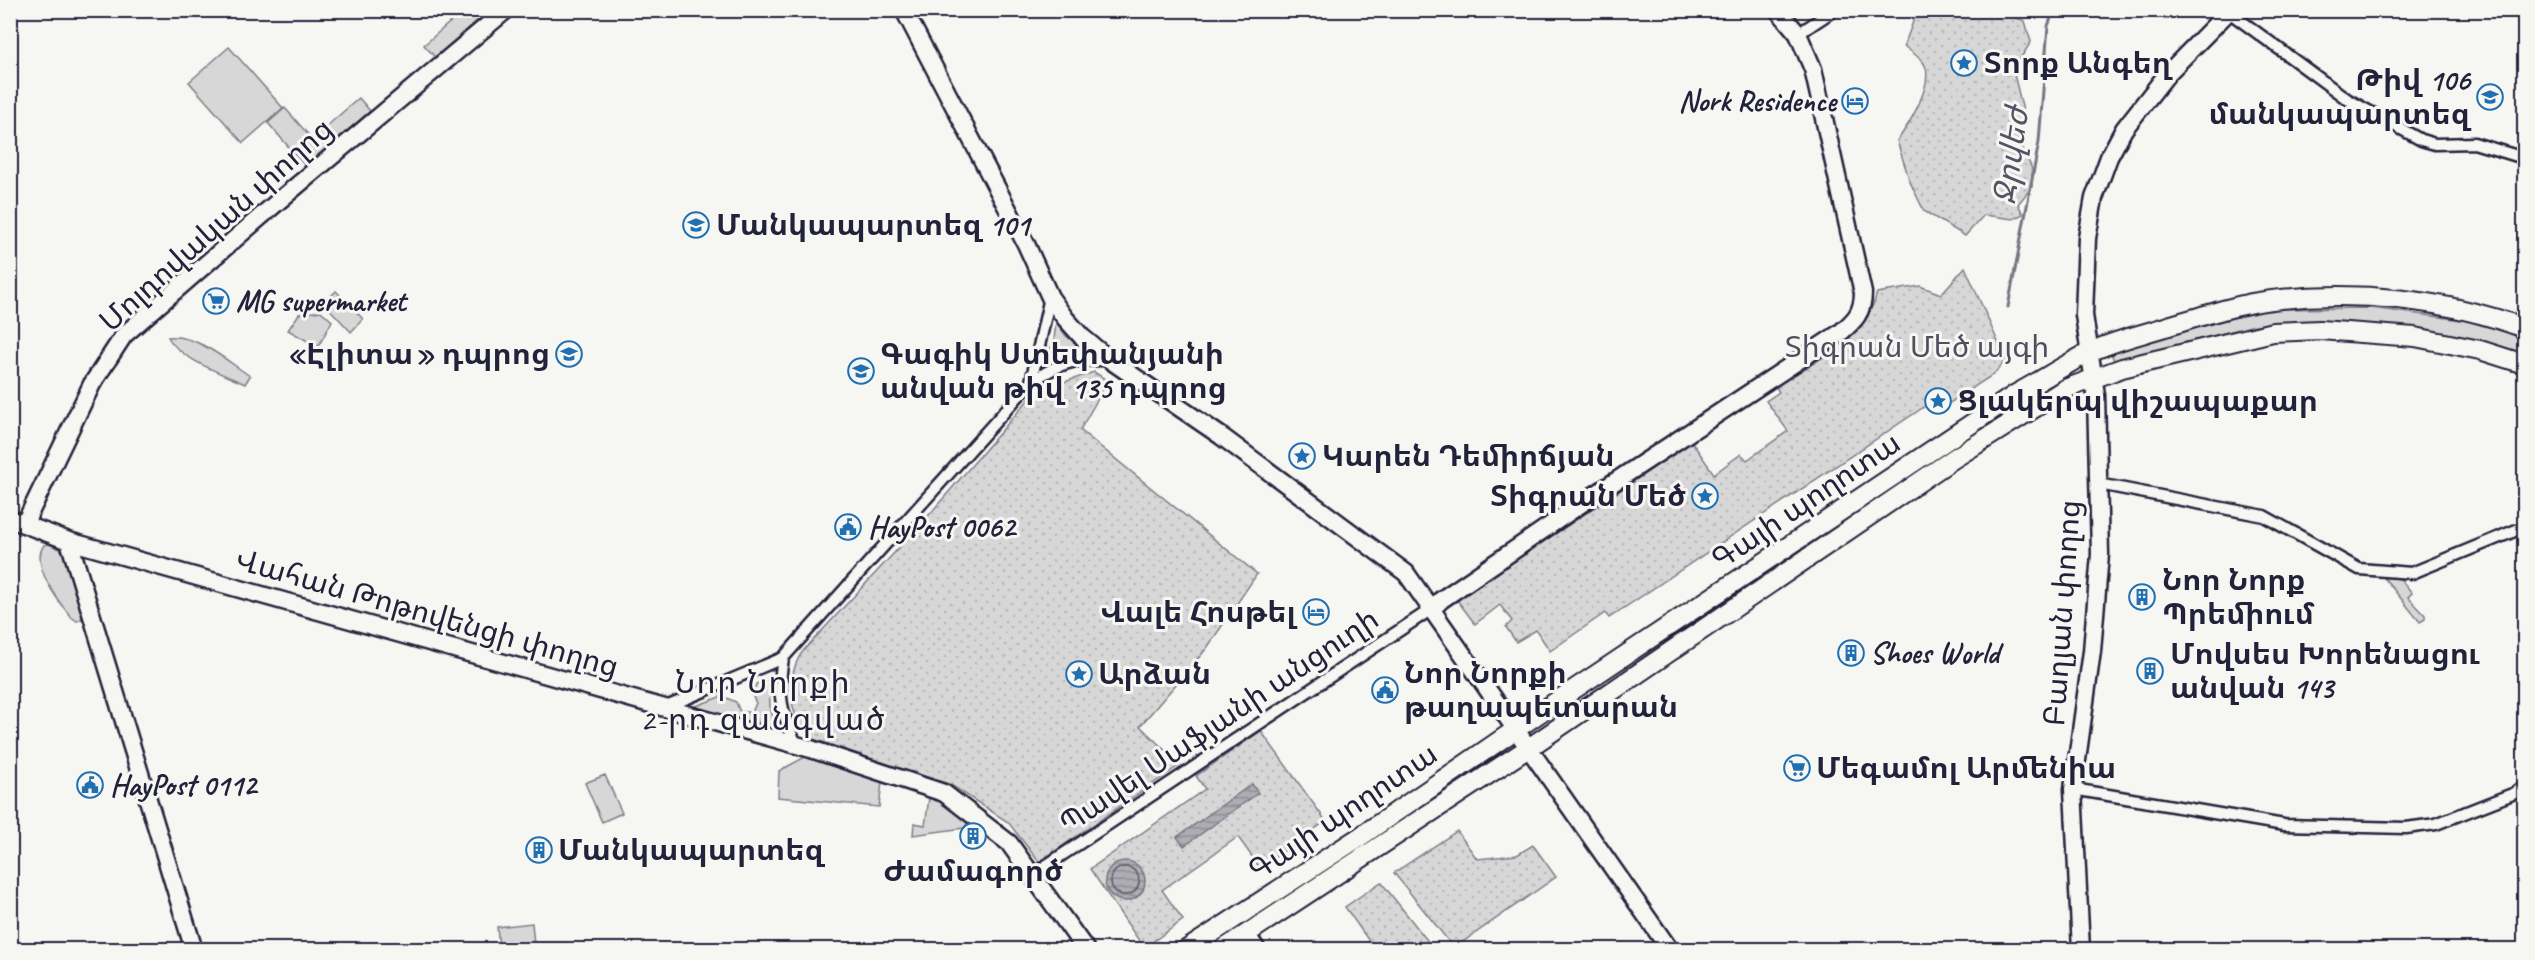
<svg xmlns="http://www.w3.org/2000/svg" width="2535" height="960" viewBox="0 0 2535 960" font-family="Caveat,'Noto Sans Armenian',sans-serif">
	<defs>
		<pattern id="park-dots" width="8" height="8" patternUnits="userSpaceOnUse" patternTransform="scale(1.5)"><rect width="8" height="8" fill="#d7d7d7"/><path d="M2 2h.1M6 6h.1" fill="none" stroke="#b8b8b9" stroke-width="1.8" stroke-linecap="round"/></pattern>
		<pattern id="water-rules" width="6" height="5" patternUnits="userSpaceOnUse" patternTransform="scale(1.5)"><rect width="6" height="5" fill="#adadb3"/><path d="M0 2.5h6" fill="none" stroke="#8c8c93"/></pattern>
	</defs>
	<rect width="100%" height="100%" fill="#f6f6f2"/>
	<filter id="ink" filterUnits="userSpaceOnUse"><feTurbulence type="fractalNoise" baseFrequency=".0167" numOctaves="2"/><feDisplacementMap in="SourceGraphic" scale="12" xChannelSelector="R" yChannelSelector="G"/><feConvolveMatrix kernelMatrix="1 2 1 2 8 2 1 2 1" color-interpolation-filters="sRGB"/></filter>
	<g filter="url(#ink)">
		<path fill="#d7d7d7" stroke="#7c7c89" stroke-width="1.5" d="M464,10L488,11L435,57L424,45Z
			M229,47L283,108L243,143L189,82Z
			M359,98L370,111L306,167L268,123L285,108L312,139Z
			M336,291L363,319L351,332L324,303Z
			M2371,308L2470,321L2519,332L2524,334V353L2453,335L2401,327L2341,323H2284L2255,325L2114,361L2111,352L2254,312L2278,309Z
			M321,311L332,321L318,347L288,330L299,314Z
			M1056,321L1066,336L1078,345L1046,360L1054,340Z
			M168,337C197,334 227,361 250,376L245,384C223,374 179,359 168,337Z
			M49,544L60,549L64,554L82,614L81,620L77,621L71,617C58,601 30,564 44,545Z
			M2381,574L2398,576L2412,593L2408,597L2425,615V619L2420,622Z
			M769,679L770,706L777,732L760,727L753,710L756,703L752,695L756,684Z
			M722,696L736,702L740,712H748L754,726L691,708Z
			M805,757L882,782L879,807L778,797L779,771Z
			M605,775L622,813L602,822L585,783Z
			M929,798L940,801L968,822L964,828L913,835L914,823L925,825Z
			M532,923L534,944L499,947L497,927Z"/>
		<path fill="url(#park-dots)" stroke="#7c7c89" stroke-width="1.5" d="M1917,11H1998L2025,21L2031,42L2013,70L2024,115L2018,137L2032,169V187L2018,204L2023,214L2013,219L1984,215L1965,236L1924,211L1910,182L1897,141C1908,126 1937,80 1923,62C1918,56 1910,51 1904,46Z
			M1965,267L2006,360L1994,374L1936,412L1930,403L1609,618L1605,613L1550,651L1536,630L1516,642L1506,627L1512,621L1500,605L1475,624L1457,600L1692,442L1714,474L1741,454L1747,460L1788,431L1766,401L1779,392L1775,386C1815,361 1864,342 1877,293L1920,286L1941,294Z
			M1094,372L1108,381L1080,430L1257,574L1207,648L1140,726L1180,765L1039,862L1008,822L951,785L813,739C787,723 785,672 804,650L922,523L1035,392Z
			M1261,731L1326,821L1260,868L1238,837L1162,890L1183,920L1144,948L1090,869L1205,789L1196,776Z
			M1457,831L1477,859L1517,855L1533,845L1556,877L1454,948L1394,873Z
			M1381,882L1434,949H1357L1369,941L1345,907Z"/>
		<path fill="url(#water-rules)" stroke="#757583" stroke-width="1.5" d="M1252,784L1258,793L1184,846L1177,837Z
			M1105 881a20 20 0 1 1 40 0a20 20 0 1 1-40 0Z"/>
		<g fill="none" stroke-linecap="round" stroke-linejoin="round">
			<path stroke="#5a5a6b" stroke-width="1.5" d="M1111 881a14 14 0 1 1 28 0a14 14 0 1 1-28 0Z"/>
			<path stroke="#757583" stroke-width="3" d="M2008,307L2039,142L2048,26L2054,10"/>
			<g stroke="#22223b" stroke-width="15">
				<path id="street" d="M2229,12L2347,99L2421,140L2435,144L2474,143L2524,158
					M1798,34L1834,10
					M1031,382L1050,297
					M2099,484L2264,516L2359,569L2412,573L2524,527
					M783,658C777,691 781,716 797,745
					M666,707L783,658L1031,382C1062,361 1071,360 1109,360
					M2073,789L2284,825L2406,828L2436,824L2515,793L2524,786
					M1032,875L1433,608"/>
			</g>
			<g stroke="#22223b" stroke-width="21">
				<path id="secondary" d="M904,10L1026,244L1050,297L1065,318L1082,337L1110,360L1221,436L1406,573L1670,950
					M10,519L69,541L811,749L944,793L1009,843L1086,950
					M25,523L92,384L124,335L281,199L506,10
					M69,541L194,950
					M1433,608L1441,600L1584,502L1840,333C1854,321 1863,313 1863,293L1813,69L1798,34L1778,10
					M1246,934L1257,950
					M2081,950L2073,789L2092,651L2100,554L2096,395L2084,315L2087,238L2094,198L2109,157L2124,129L2168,73L2230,10"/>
			</g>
			<g stroke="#22223b" stroke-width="22">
				<path id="primary" d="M1186,950L1361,836L1570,692L2016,394C2040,381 2063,366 2088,353C2112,341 2140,335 2165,327C2199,317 2237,304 2272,300C2355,290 2446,299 2524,328
					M1222,950L1530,747L1953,459L2065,389L2122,368L2273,332L2320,330L2415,337L2480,350L2524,364"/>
			</g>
			<use href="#street" stroke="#f6f6f2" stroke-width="10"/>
			<use href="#secondary" stroke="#f6f6f2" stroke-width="16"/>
			<use href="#primary" stroke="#f6f6f2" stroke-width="18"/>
		</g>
	</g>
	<defs>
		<g id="sight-ring" transform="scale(1.35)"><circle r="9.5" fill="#f6f6f2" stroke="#1f6fb2" stroke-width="1.5"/><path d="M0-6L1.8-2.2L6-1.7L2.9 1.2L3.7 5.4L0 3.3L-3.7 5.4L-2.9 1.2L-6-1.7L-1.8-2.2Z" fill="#1f6fb2"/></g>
		<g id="school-ring" transform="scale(1.35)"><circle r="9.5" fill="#f6f6f2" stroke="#1f6fb2" stroke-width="1.5"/><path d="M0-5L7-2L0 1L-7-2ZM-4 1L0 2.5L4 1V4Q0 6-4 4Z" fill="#1f6fb2"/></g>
		<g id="hotel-ring" transform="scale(1.35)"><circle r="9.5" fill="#f6f6f2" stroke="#1f6fb2" stroke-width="1.5"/><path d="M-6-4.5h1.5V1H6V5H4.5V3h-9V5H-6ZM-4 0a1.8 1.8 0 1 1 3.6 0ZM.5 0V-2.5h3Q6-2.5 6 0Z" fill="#1f6fb2"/></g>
		<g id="supermarket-ring" transform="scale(1.35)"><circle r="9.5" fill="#f6f6f2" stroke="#1f6fb2" stroke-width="1.5"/><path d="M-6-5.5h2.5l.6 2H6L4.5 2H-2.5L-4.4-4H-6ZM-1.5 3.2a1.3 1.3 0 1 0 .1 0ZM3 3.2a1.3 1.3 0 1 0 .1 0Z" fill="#1f6fb2"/></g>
		<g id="civic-ring" transform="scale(1.35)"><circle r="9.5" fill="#f6f6f2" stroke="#1f6fb2" stroke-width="1.5"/><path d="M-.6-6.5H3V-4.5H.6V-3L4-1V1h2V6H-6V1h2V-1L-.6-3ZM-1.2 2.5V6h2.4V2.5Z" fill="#1f6fb2"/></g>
		<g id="building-ring" transform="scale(1.35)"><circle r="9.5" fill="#f6f6f2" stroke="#1f6fb2" stroke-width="1.5"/><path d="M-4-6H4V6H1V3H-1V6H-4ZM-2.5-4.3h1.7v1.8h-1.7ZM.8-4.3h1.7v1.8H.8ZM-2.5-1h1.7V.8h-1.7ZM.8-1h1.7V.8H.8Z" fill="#1f6fb2"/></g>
	</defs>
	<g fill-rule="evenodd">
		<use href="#sight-ring" x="1964" y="63"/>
		<use href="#school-ring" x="2490" y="97"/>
		<use href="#hotel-ring" x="1855" y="101"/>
		<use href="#school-ring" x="696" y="225"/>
		<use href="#supermarket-ring" x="216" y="301"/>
		<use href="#school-ring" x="569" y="354"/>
		<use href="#school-ring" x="861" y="371"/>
		<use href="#sight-ring" x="1938" y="401"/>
		<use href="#sight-ring" x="1302" y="456"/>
		<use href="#sight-ring" x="1705" y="496"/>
		<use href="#civic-ring" x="848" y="527"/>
		<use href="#building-ring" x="2142" y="597"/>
		<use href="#hotel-ring" x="1316" y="612"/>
		<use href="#building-ring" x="1851" y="653"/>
		<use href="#building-ring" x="2150" y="671"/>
		<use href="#sight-ring" x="1079" y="674"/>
		<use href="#civic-ring" x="1385" y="690"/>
		<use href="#supermarket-ring" x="1797" y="768"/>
		<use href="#civic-ring" x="90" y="785"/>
		<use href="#building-ring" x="973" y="836"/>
		<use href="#building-ring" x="539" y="850"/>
	</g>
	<g text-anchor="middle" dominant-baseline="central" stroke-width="6" stroke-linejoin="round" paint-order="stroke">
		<g font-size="30" font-weight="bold" fill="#22223b" stroke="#f6f6f2" text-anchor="start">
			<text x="1984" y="63">Տորք Անգեղ</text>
			<text x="2470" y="80" text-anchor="end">Թիվ 106<tspan x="2470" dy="34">մանկապարտեզ</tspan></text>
			<text x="1836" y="101" text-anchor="end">Nork Residence</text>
			<text x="716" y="225">Մանկապարտեզ 101</text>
			<text x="236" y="301">MG supermarket</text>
			<text x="550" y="354" text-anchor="end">«Էլիտա» դպրոց</text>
			<text x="880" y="354">Գագիկ Ստեփանյանի<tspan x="880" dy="34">անվան թիվ 135 դպրոց</tspan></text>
			<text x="1958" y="401">Ցլակերպ վիշապաքար</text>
			<text x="1322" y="456">Կարեն Դեմիրճյան</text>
			<text x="1686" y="496" text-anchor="end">Տիգրան Մեծ</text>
			<text x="868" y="527">HayPost 0062</text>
			<text x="2162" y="580">Նոր Նորք<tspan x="2162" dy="34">Պրեմիում</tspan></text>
			<text x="1296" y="612" text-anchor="end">Վալե Հոսթել</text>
			<text x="1870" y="653">Shoes World</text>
			<text x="2170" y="654">Մովսես Խորենացու<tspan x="2170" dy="34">անվան 143</tspan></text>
			<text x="1404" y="673">Նոր Նորքի<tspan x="1404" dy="34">թաղապետարան</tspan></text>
			<text x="1098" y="674">Արձան</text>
			<text x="1816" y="768">Մեգամոլ Արմենիա</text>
			<text x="110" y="785">HayPost 0112</text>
			<text x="558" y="850">Մանկապարտեզ</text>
			<text x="973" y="871" text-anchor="middle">Ժամագործ</text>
		</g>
		<g font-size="30" fill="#22223b" stroke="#f6f6f2">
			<text transform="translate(216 225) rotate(-42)">Մոլդովական փողոց</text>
			<text transform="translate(1806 501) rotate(-34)">Գայի պողոտա</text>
			<text transform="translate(427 613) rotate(16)">Վահան Թոթովենցի փողոց</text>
			<text transform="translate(2062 613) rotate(-86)">Բաղյան փողոց</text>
			<text transform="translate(1219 721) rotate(-34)">Պավել Սաֆյանի անցուղի</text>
			<text transform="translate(1343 812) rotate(-34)">Գայի պողոտա</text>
		</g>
		<g font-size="30" fill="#4f4f62" stroke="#f6f6f2">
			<text x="1917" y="347">Տիգրան Մեծ այգի</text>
		</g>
		<g font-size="32" font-style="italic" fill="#535365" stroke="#f6f6f2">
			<text transform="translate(2011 156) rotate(-82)">Ջրվեժ</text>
		</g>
		<g font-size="32" letter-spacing="1.5" fill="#22223b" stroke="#f6f6f2">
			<text x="763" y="682">Նոր Նորքի<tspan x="763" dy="37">2-րդ զանգված</tspan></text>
		</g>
	</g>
	<rect width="2535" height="960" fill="none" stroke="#f6f6f2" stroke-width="36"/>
	<rect x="18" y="18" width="2499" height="924" fill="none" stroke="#22223b" stroke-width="2" filter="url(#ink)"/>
</svg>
